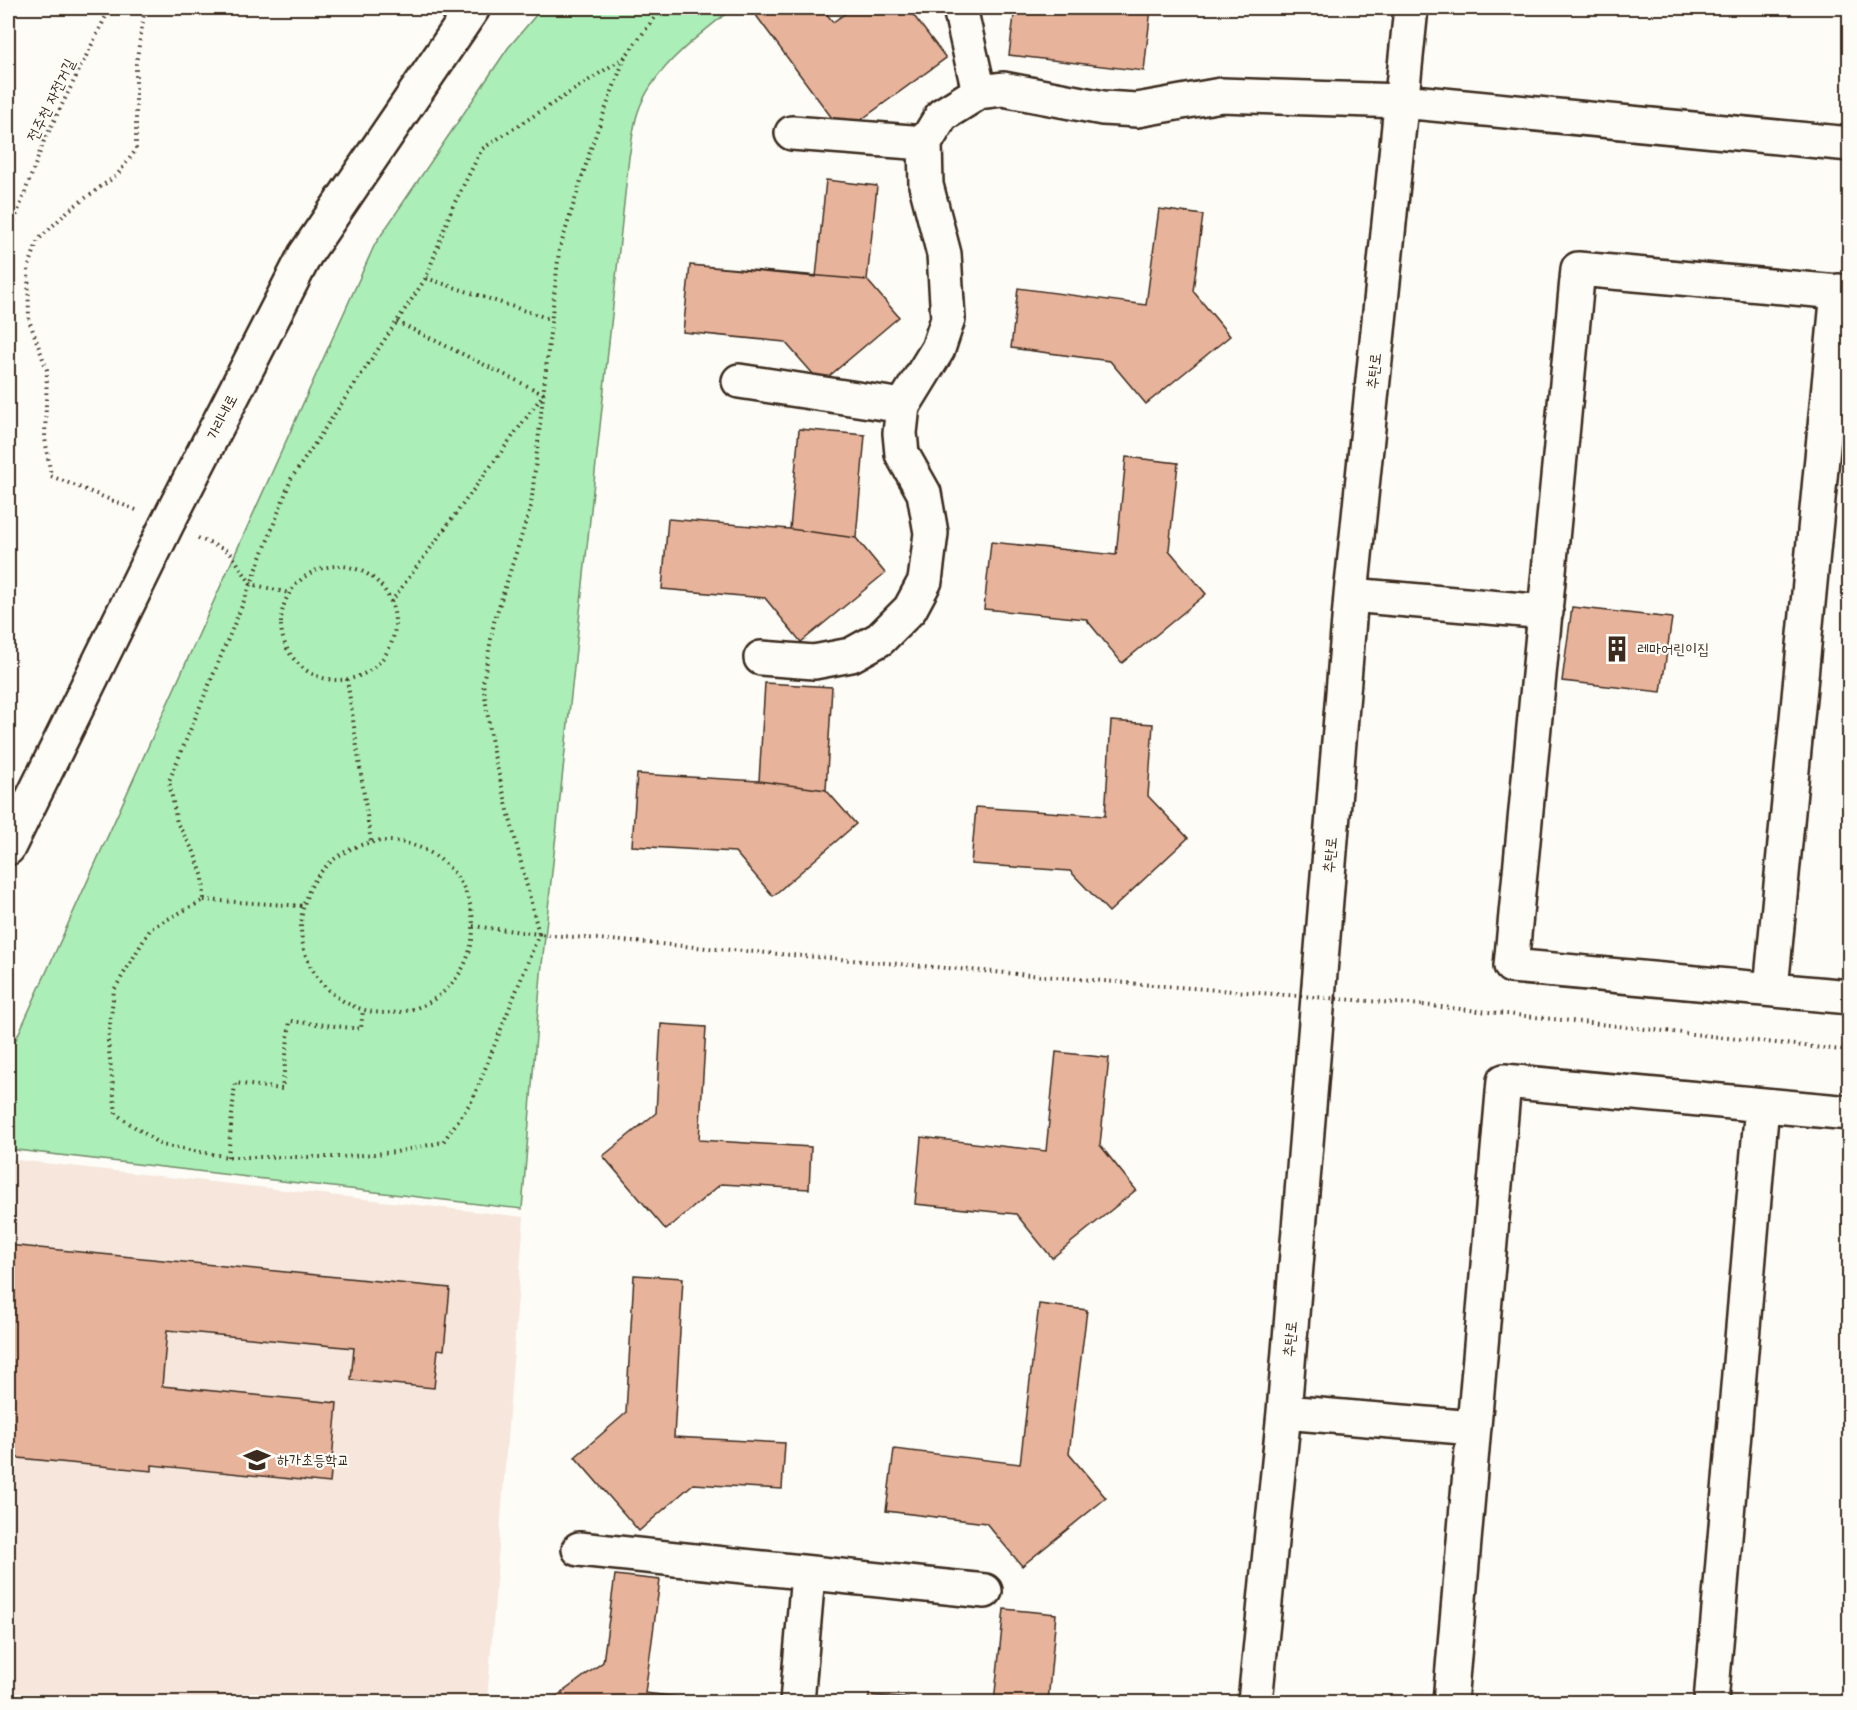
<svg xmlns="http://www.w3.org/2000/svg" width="1857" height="1710" viewBox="0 0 1857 1710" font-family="'Shantell Sans','Poor Story',sans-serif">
	<rect width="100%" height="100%" fill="#fdfcf7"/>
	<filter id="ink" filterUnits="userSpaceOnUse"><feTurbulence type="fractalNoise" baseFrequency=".0167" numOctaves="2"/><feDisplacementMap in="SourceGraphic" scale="12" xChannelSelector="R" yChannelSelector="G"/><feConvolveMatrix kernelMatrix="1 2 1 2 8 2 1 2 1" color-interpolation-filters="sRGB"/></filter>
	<g filter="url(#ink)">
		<path fill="#f6e6db" d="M8,1159L524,1217L487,1702H8Z"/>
		<path fill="#abeeb7" stroke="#738c6a" stroke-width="1.5" d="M542,8H733C698,36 653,68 638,112C633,126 632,143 629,157L541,974L522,1209L8,1149V1057L375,244L508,48Z"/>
		<path fill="#e7b39a" stroke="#3b2a1e" stroke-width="1.5" d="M764,8H822L833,22L853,8H908L946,58L843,133L755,14Z
			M1015,8L1083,10V8H1151L1144,71L1009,55Z
			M826,180L877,186L867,280L899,317L821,383L785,342L683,332L690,265L816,277Z
			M1159,209L1203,215L1193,291L1230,336L1146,404L1110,361L1011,348L1018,288L1146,305Z
			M690,265L867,280L899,317L821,383L785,342L683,332Z
			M799,429L865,435L856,538L885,573L801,642L765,598L662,589L668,519L790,529Z
			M1126,457L1178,463L1169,550L1206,594L1122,663L1086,619L984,609L991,542L1116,555Z
			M668,519L790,529L856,538L885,573L801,642L765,598L662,589Z
			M1572,607L1672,618L1661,692L1562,681Z
			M765,683L832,687L826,790L856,824L773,896L735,852L632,846L637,774L759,781Z
			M1111,721L1153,724L1148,796L1188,838L1109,912L1070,871L971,864L976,807L1105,816Z
			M637,774L759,781L826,790L856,824L773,896L735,852L632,846Z
			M661,1024L706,1027L699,1140L811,1147L809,1189L721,1184L666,1230L603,1156L656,1113Z
			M1056,1052L1109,1058L1100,1145L1136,1190L1052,1258L1016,1214L915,1204L921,1137L1046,1151Z
			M8,1245L450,1288L444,1350L438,1349L434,1388L351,1380L354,1348L167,1330L162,1386L337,1403L330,1483L152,1465V1471L8,1457Z
			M634,1275L683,1278L674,1437L785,1443L782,1489L693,1484L639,1531L575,1457L626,1413Z
			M1039,1304L1087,1310L1069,1454L1106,1498L1022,1566L986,1523L886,1511L894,1449L1020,1464Z
			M615,1575L660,1580L645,1693L719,1702H549L603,1662Z
			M1004,1609L1056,1614L1048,1702H994Z
			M869,1695L944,1702H868Z"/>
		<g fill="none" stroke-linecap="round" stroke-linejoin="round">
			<g stroke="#3b2a1e" stroke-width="38">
				<path id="minor" d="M960,8L979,92
					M792,133L925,143
					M1850,293L1578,269L1511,966L1850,997
					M739,381L903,406
					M1351,595L1546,612
					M761,658L814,662L851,655L880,639L910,609L925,581L931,533L924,493L902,454L900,433L903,406L938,349L948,319L944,254L926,185L925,143L942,115L979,92L1003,89L1103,108L1137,110L1221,95L1402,101L1850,144
					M8,848L167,524L305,255L473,8
					M1771,989L1838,291
					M1284,1412L1474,1428
					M579,1549L985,1591
					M797,1702L808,1574
					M1255,1702L1284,1412L1351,595L1411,8
					M1450,1702L1504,1081L1850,1113
					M1711,1702L1762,1105"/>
			</g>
			<path stroke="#3b2a1e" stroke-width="4" stroke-dasharray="1.5 4.5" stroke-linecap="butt" d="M625,57L593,142L559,251L531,506L494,622L483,683L493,751L539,934L1151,985
				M8,238L44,141L110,8
				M426,278L550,319
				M397,322L544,394
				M136,510L51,476L45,438L47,370L29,320L28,269L38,240L69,210L117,175L136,150V64L145,8
				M198,538L230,552L251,584L289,593
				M281 623a57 57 0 1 1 114 0a57 57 0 1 1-114 0Z
				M391,602L543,395
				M347,679L371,842
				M301 927a86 86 0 1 1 172 0a86 86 0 1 1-172 0Z
				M204,900L304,906
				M473,926L539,934L473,1099L443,1142L396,1152L342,1157H228L161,1145L116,1114L108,1042L114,990L151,928L204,900L203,877L194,852L177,823L169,781L251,584L291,479L426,278L452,208L482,149L625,57L662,8
				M1423,1005L1850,1051
				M228,1157L235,1083L282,1089L290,1021L361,1029L363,1009"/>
			<use href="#minor" stroke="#fdfcf7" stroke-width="33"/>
			<path stroke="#3b2a1e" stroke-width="4" stroke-dasharray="1.5 4.5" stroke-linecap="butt" d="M1151,985L1423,1005"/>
		</g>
	</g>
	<defs>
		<g id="building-bare" transform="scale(2.07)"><path d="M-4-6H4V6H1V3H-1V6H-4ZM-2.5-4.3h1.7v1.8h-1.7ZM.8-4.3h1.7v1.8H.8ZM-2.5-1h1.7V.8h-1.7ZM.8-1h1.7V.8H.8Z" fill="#3b2a1e" stroke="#fdfcf7" stroke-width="2.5" paint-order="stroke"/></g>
		<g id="school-bare" transform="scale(2.07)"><path d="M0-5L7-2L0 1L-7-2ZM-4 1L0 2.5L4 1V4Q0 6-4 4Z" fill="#3b2a1e" stroke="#fdfcf7" stroke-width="2.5" paint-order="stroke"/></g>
	</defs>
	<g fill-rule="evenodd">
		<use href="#building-bare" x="1617" y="649"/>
		<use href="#school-bare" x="257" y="1460"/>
	</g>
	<g text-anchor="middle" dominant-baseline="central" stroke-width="4.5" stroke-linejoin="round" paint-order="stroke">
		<g font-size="15" fill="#3b2a1e" stroke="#fdfcf7">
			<text transform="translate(51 100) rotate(-64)">전주천 자전거길</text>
			<text transform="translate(1374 371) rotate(-84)">추탄로</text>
			<text transform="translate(222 417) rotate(-63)">가리내로</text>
			<text transform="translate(1330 855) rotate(-85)">추탄로</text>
			<text transform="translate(1290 1339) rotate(-85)">추탄로</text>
		</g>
		<g font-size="15" fill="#3b2a1e" stroke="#fdfcf7" text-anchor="start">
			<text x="1637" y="649">레마어린이집</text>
			<text x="277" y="1460">하가초등학교</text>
		</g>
	</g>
	<rect width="1857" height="1710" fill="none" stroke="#fdfcf7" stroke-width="30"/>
	<rect x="15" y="15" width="1827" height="1680" fill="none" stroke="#3b2a1e" stroke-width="2" filter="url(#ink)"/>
</svg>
